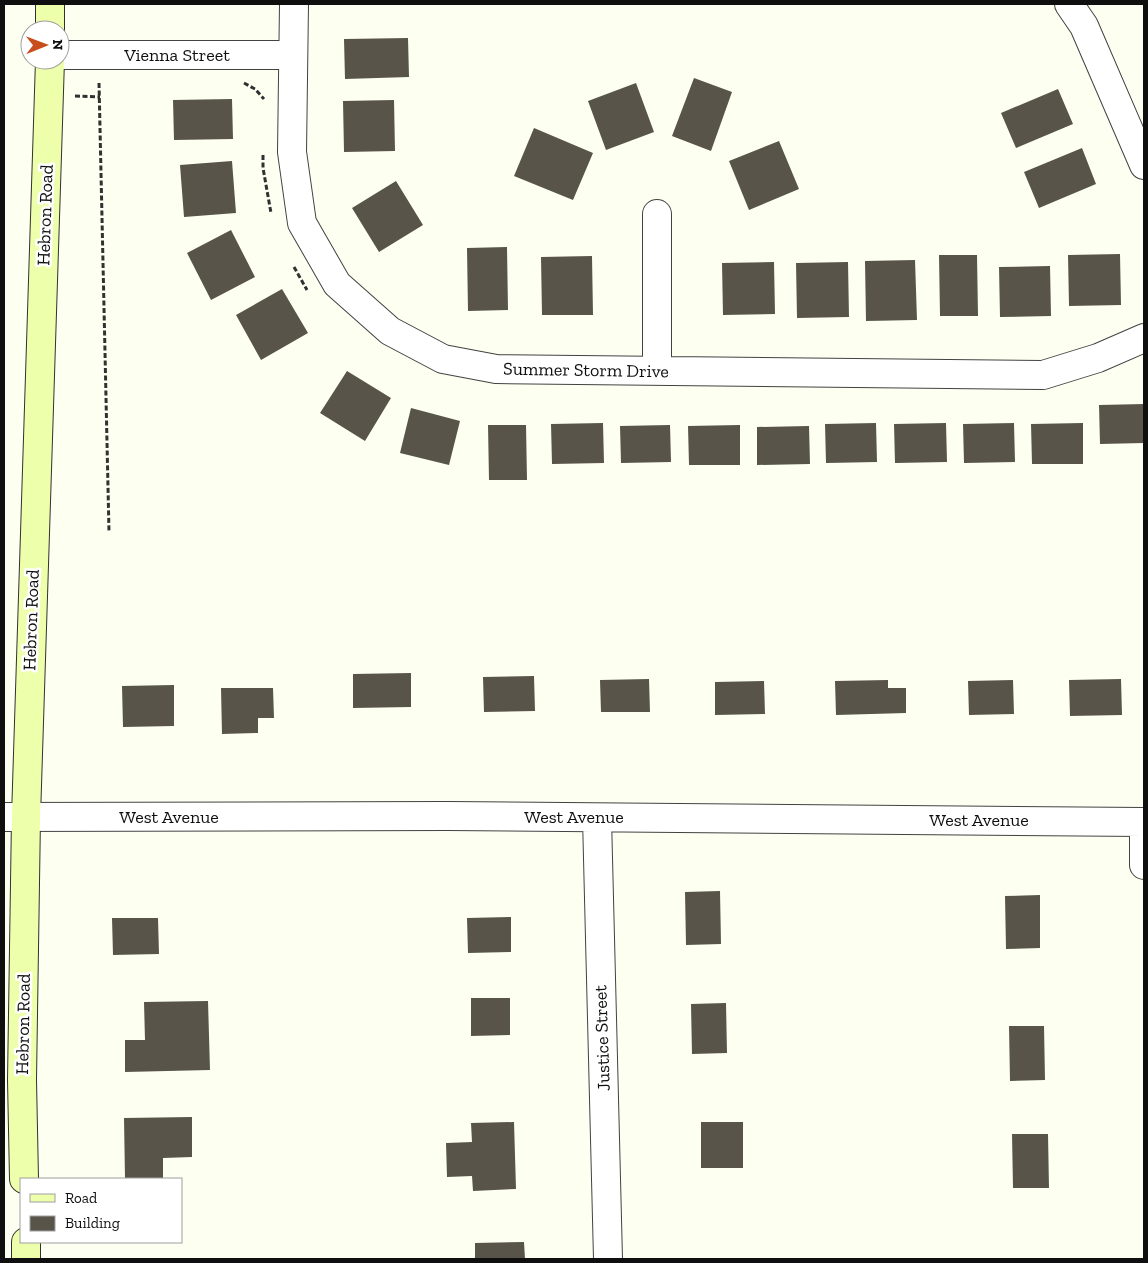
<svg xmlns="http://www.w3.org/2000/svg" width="1148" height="1263" viewBox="0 0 1148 1263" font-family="'Zilla Slab',serif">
	<rect width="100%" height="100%" fill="#fdfff0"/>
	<path fill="#58544a" d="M408,38L409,77L345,79L344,39Z
		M694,78L732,92L711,151L672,136Z
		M636,83L654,132L606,150L588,101Z
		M1058,89L1073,124L1016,148L1001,113Z
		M232,99L233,139L174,140L173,100Z
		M394,100L395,151L344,152L343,101Z
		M534,128L593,153L573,200L514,176Z
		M779,141L799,189L749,210L729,161Z
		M1082,148L1096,184L1039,208L1024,172Z
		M232,161L236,213L184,217L180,165Z
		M396,181L423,225L379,252L352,208Z
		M231,230L255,277L211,300L187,253Z
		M507,247L508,310L468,311L467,248Z
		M1120,254L1121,305L1069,306L1068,255Z
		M939,255H977L978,316H940Z
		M592,256L593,315H542L541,257Z
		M915,260L917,320L866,321L865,261Z
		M774,262L775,314L723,315L722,263Z
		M848,262L849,317L797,318L796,263Z
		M1050,266L1051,316L1000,317L999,267Z
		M282,289L308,333L261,360L236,315Z
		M347,371L391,398L365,441L320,413Z
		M1144,404V443L1100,444L1099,405Z
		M411,408L460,421L449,465L400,453Z
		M603,423L604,463L552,464L551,424Z
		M876,423L877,462L826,463L825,424Z
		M946,423L947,462L895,463L894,424Z
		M1014,423L1015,462L964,463L963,424Z
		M1083,423V464H1032L1031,424Z
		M488,425H526L527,480H489Z
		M670,425L671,462L621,463L620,426Z
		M740,425V465H689L688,426Z
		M809,426L810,464L757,465V427Z
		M411,673V707L353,708V674Z
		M534,676L535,711L484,712L483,677Z
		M649,679L650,712H601L600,680Z
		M1121,679L1122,715L1070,716L1069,680Z
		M888,680V688H906V713L836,715L835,681Z
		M1013,680L1014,714L969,715L968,681Z
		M764,681L765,714L715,715V682Z
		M174,685V726L123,727L122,686Z
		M221,688H273L274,718H258V733L222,734Z
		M720,891L721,944L686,945L685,892Z
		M1040,895V948L1006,949L1005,896Z
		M511,917V952L468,953L467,918Z
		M112,918H158L159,954L113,955Z
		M471,998H510V1035L471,1036Z
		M208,1001L210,1070L125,1072V1040H145L144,1002Z
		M726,1003L727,1053L692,1054L691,1004Z
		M1009,1026H1044L1045,1080L1010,1081Z
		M192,1117V1157L163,1158V1179H125L124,1118Z
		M514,1122L516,1189L473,1191L472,1176L447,1177L446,1143L472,1142L471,1123Z
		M701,1122H743V1168H701Z
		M1012,1134H1048L1049,1188H1013Z
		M524,1242L525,1259H475V1243Z"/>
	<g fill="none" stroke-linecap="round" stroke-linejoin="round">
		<g stroke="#424242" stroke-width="30">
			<path id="street" d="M294,4L292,152L302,223L337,284L390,331L443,359L496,369L1043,375L1098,358L1144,338
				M1069,4L1084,26L1144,165
				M60,55H293
				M657,214V371
				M4,817L448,816L1144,822
				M597,818L608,1259
				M1144,822V865"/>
		</g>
		<g stroke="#313131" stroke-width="30">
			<path id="secondary" d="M50,30V4
				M24,1179L22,1080L26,817L50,60
				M26,1242V1259"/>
		</g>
		<path stroke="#313131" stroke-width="3" stroke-dasharray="5 2.5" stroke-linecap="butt" d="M99,83L109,532
			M244,83L255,89L264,99
			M75,96L100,97
			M263,155V168L271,213
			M294,267L307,290"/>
		<use href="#street" stroke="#fff" stroke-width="28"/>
		<use href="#secondary" stroke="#edffab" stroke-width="28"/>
	</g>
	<g text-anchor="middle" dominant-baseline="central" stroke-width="5" stroke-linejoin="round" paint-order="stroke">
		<g font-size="18" fill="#0f0f0f" stroke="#fff">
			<text x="177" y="55">Vienna Street</text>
			<text transform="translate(45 215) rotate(-88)">Hebron Road</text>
			<text transform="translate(586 370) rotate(1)">Summer Storm Drive</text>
			<text transform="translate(31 620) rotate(-88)">Hebron Road</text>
			<text x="169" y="817">West Avenue</text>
			<text x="574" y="817">West Avenue</text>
			<text x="979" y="820">West Avenue</text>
			<text transform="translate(23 1024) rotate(-89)">Hebron Road</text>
			<text transform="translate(602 1038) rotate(-92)">Justice Street</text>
		</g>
	</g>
	<rect width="1148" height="1263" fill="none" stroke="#0f0f0f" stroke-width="10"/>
	<rect x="20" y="1178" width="162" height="65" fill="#ffffff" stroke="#9f9f9f"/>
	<rect x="30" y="1194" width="25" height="8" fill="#edffab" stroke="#9f9f9f"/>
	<text x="65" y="1203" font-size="15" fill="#0f0f0f">Road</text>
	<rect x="30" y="1216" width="25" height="15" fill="#58544a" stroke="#9f9f9f"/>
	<text x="65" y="1228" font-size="15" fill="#0f0f0f">Building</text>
	<g transform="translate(45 45) rotate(89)"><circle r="24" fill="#ffffff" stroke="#9f9f9f"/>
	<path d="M0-4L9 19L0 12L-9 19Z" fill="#c84d1d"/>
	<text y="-8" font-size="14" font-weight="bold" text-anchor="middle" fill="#0f0f0f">N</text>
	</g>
</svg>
